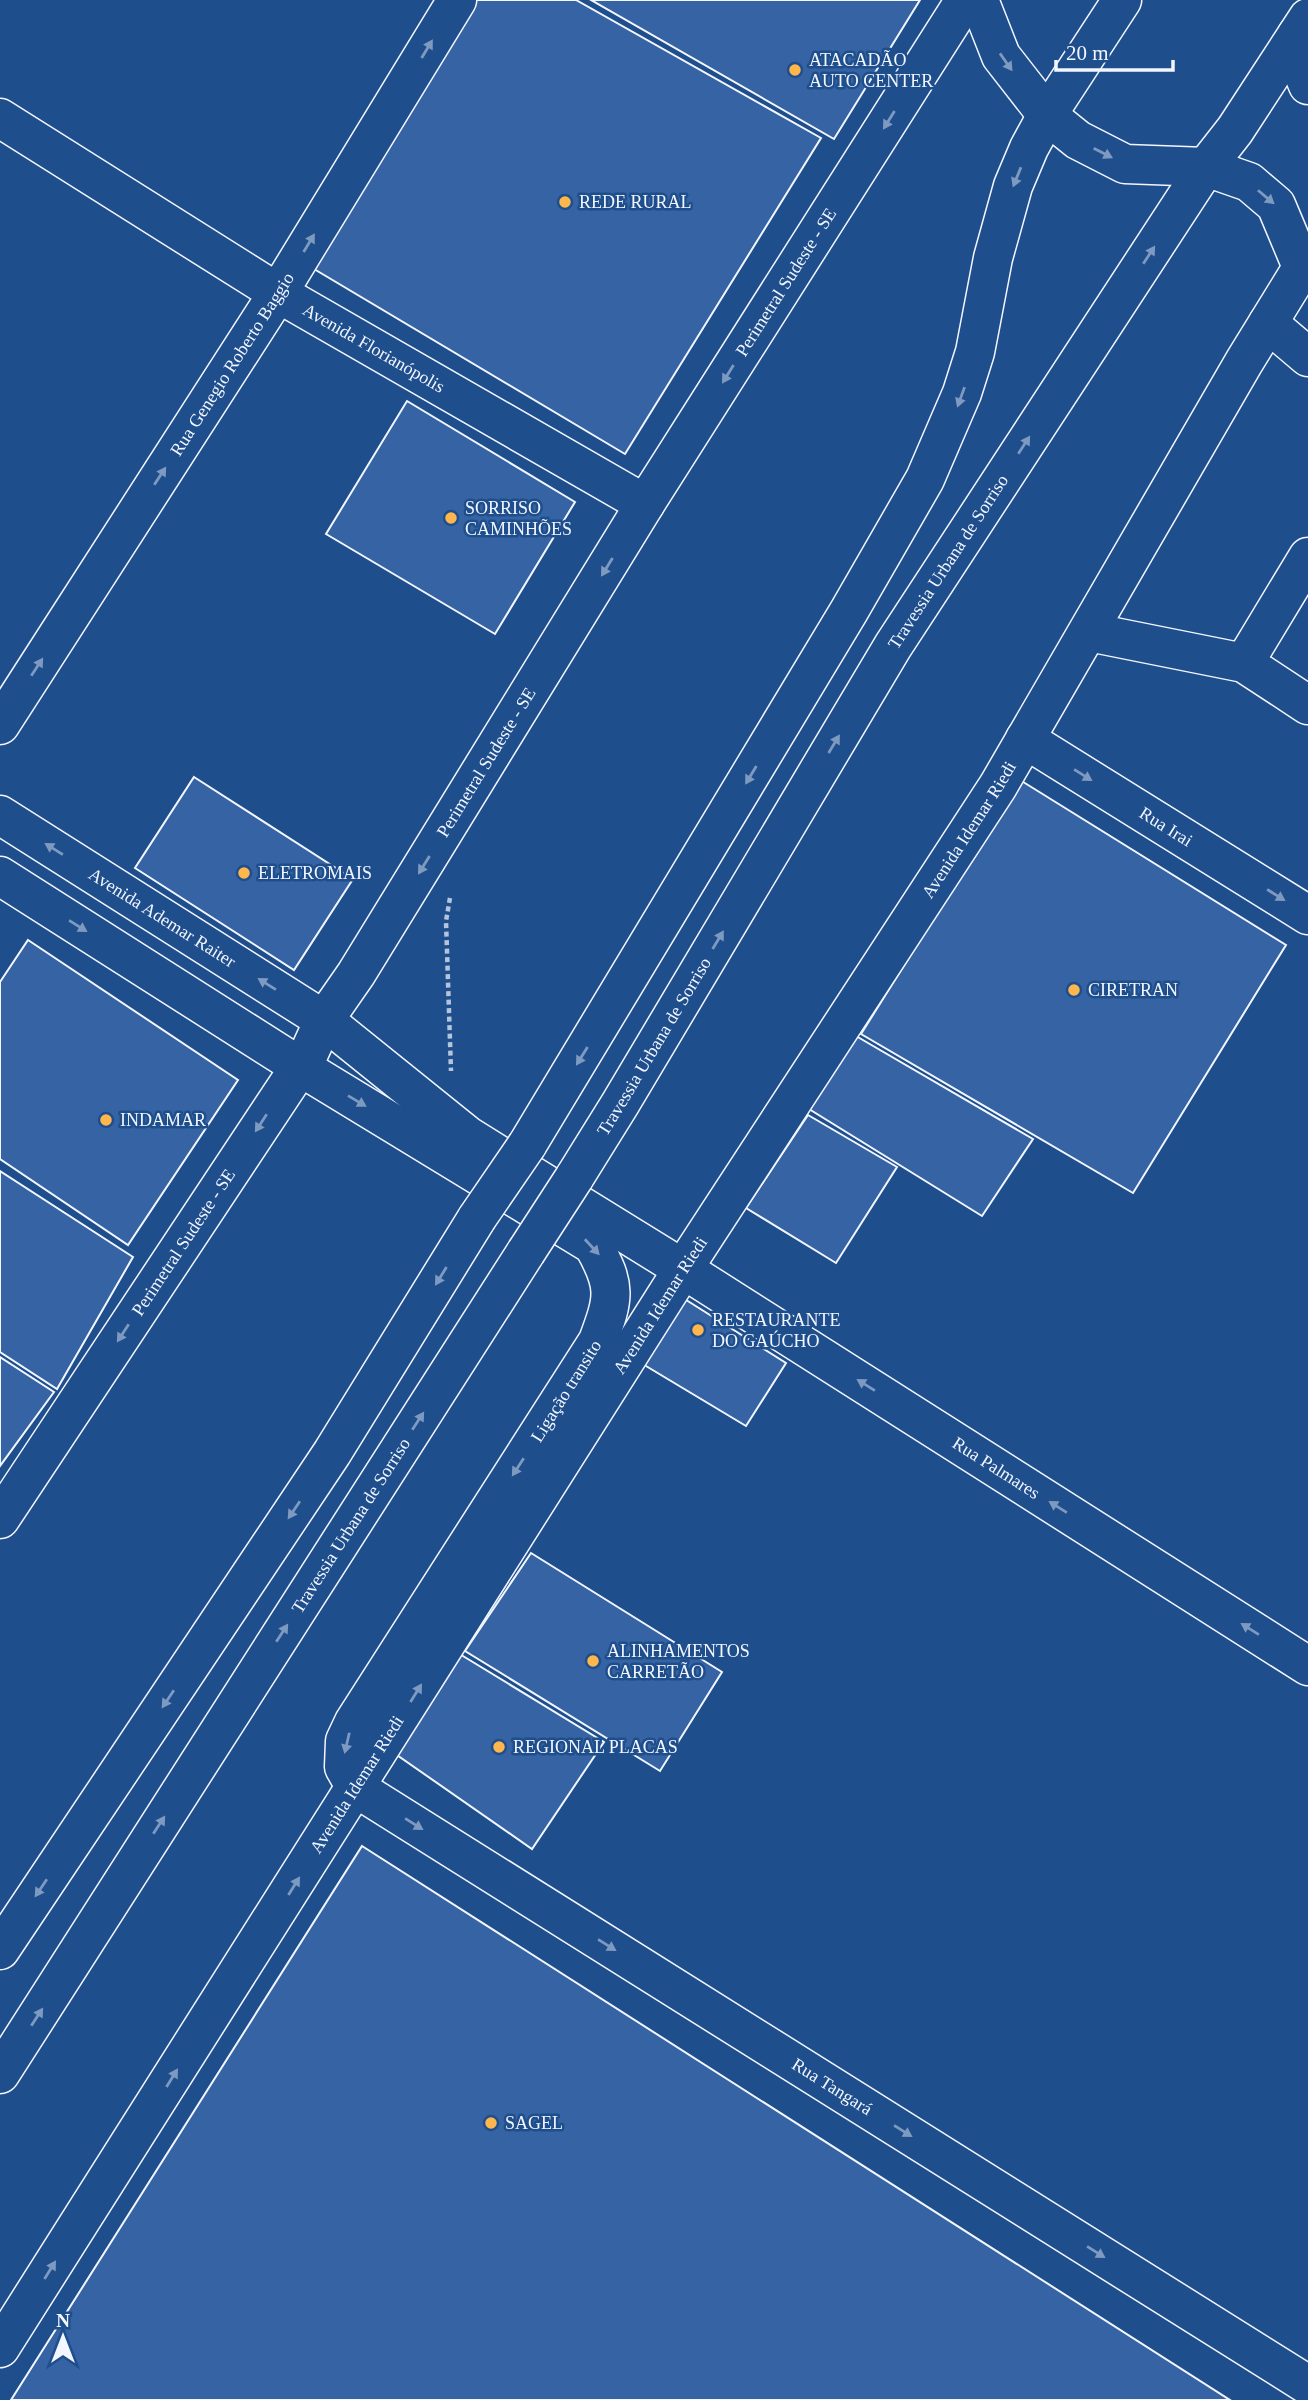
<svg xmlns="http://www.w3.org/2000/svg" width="1308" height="2400" viewBox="0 0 1308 2400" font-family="'Times New Roman',serif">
	<rect width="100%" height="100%" fill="#1f4e8c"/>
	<path fill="#3563a3" stroke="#f2f6ff" stroke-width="2" d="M474,0H576L821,138L625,454L309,266Z
		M591,0H920L834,139Z
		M407,401L575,502L495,634L326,534Z
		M194,777L353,879L294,970L135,868Z
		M1020,780L1286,945L1133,1193L861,1034Z
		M28,940L238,1080L128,1245L0,1159V982Z
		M856,1036L1033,1139L982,1216L809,1109Z
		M808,1115L897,1167L836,1263L746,1208Z
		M0,1171L133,1257L57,1389L0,1352Z
		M683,1298L786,1363L746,1426L641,1363Z
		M0,1357L54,1392L0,1466Z
		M531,1553L722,1672L660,1771L465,1651Z
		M458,1653L604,1742L532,1849L394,1753Z
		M362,1846L1230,2400H11Z"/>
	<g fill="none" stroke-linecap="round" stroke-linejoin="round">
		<g stroke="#f2f6ff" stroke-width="41">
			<g id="minor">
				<path d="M979,0L1001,56L1047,115"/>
				<path id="s1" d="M0,118L278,293L645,504"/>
				<path d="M1268,323L1308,357"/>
				<path d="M1089,632L1244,663L1308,705"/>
				<path d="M1244,663L1308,557"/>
				<path id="s2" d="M0,725L278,293L457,0"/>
				<path id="s3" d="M1025,739L1308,915"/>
				<path id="s4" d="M683,1269L1308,1666"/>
				<path id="s5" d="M356,1788L1308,2385"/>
			</g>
		</g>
		<g stroke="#f2f6ff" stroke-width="41">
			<g id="major">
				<path d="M1297,35L1301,68L1308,85"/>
				<path d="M1206,167L1249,182L1276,205L1302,267"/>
				<path id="s6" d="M0,815L324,1020L468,1136L683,1269"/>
				<path d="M0,876L299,1066L593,1245C617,1286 614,1298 598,1341L354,1722L345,1741L344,1767L356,1788"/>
				<path id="s7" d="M0,1519L309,1053L324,1020L356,974L645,504L965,0"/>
				<path id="s8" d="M0,2348L683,1269L998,786L1244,362L1308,258"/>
			</g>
		</g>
		<g stroke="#f2f6ff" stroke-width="41">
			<g id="highway">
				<path d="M1047,115L1078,140L1125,164L1206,167"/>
				<path d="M527,1145L849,611L925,479L962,393L975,352L993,258L1013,186L1029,148L1047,115L1122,0"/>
				<path id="s9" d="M574,1178L620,1104L893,646L1206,167L1235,130L1308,18"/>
				<path d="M0,1950L332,1453L477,1218"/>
				<path id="s10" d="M0,2074L526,1252"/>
			</g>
		</g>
		<path stroke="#b3c4dc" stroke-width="4.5" stroke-dasharray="5 3.5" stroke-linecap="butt" d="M450,898L446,921L451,1071"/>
		<use href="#minor" stroke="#1f4e8c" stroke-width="38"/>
		<use href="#major" stroke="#1f4e8c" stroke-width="38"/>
		<use href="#highway" stroke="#1f4e8c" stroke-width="38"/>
		<g stroke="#f2f6ff" stroke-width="41" stroke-linecap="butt">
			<path id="highway-bridge" d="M477,1218L527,1145
				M526,1252L574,1178"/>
		</g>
		<use href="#highway-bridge" stroke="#1f4e8c" stroke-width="38"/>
	</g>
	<defs><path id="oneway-solid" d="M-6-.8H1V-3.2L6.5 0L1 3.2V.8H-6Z" transform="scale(1.75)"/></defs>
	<g fill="#7e9ac0">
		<use href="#oneway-solid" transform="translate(427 49) rotate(-59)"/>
		<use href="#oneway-solid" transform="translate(1006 62) rotate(55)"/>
		<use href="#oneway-solid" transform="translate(889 120) rotate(122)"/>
		<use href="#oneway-solid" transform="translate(1103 153) rotate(27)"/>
		<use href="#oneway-solid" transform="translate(1017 177) rotate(112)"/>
		<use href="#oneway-solid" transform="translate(1266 197) rotate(40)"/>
		<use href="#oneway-solid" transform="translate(309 243) rotate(-59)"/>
		<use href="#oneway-solid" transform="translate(1149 255) rotate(-57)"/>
		<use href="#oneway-solid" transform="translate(728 374) rotate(122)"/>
		<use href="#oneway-solid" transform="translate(961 397) rotate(110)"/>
		<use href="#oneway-solid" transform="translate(1024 445) rotate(-57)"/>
		<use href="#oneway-solid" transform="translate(160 476) rotate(-57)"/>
		<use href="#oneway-solid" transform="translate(607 567) rotate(122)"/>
		<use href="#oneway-solid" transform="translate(37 667) rotate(-57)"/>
		<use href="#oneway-solid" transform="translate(834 744) rotate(-59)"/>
		<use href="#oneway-solid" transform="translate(751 775) rotate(121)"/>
		<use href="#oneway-solid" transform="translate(1083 775) rotate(32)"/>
		<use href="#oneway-solid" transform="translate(54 849) rotate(-148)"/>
		<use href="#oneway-solid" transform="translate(424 865) rotate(122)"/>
		<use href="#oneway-solid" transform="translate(1276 895) rotate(32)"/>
		<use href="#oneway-solid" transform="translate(78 926) rotate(32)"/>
		<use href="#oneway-solid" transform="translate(718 940) rotate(-59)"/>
		<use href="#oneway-solid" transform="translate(267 984) rotate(-148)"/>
		<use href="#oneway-solid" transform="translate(582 1056) rotate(122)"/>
		<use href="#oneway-solid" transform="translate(357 1101) rotate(31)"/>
		<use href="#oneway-solid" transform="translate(261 1123) rotate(123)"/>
		<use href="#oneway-solid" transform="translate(592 1247) rotate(47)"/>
		<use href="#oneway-solid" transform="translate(441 1276) rotate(122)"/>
		<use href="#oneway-solid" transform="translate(123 1333) rotate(123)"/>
		<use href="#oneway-solid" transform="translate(866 1385) rotate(-148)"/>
		<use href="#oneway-solid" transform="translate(418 1421) rotate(-57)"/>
		<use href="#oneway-solid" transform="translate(518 1467) rotate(123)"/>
		<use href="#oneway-solid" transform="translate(1058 1507) rotate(-148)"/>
		<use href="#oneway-solid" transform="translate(294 1510) rotate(124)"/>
		<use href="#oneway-solid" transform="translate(1250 1629) rotate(-148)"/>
		<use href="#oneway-solid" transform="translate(282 1633) rotate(-57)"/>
		<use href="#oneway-solid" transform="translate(416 1693) rotate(-58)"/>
		<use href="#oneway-solid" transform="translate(168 1699) rotate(124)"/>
		<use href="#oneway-solid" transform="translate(347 1743) rotate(103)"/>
		<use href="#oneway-solid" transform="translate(414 1824) rotate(32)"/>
		<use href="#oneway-solid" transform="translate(159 1825) rotate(-57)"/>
		<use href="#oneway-solid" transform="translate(294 1886) rotate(-58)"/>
		<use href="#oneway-solid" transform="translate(41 1888) rotate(124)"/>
		<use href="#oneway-solid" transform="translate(607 1945) rotate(32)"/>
		<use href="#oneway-solid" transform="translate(37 2017) rotate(-57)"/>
		<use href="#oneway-solid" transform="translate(172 2078) rotate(-58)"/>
		<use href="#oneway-solid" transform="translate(903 2131) rotate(32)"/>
		<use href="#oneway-solid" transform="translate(1096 2252) rotate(32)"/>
		<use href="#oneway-solid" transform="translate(50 2270) rotate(-58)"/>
	</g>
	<g fill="#ffb74d" stroke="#1f4e8c" stroke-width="2.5">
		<circle cx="795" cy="70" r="7"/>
		<circle cx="565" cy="202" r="7"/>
		<circle cx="451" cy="518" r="7"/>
		<circle cx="244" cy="873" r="7"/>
		<circle cx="1074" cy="990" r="7"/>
		<circle cx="106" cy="1120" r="7"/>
		<circle cx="698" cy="1330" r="7"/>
		<circle cx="593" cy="1661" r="7"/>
		<circle cx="499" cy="1747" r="7"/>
		<circle cx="491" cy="2123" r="7"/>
	</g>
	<g text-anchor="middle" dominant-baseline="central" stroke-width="5" stroke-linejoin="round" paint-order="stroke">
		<g font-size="18" fill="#f2f6ff" stroke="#1f4e8c" text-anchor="start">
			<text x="809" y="60">ATACADÃO<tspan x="809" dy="21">AUTO CENTER</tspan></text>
			<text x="579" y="202">REDE RURAL</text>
			<text x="465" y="508">SORRISO<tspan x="465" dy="21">CAMINHÕES</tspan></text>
			<text x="258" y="873">ELETROMAIS</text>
			<text x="1088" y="990">CIRETRAN</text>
			<text x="120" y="1120">INDAMAR</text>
			<text x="712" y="1320">RESTAURANTE<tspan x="712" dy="21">DO GAÚCHO</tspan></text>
			<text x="607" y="1651">ALINHAMENTOS<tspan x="607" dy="21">CARRETÃO</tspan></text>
			<text x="513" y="1747">REGIONAL PLACAS</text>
			<text x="505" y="2123">SAGEL</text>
		</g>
		<g font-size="18" fill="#f2f6ff" stroke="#1f4e8c">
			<text stroke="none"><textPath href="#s7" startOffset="1466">Perimetral Sudeste - SE</textPath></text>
			<text stroke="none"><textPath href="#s1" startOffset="439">Avenida Florianópolis</textPath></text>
			<text stroke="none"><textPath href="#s2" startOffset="429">Rua Genegio Roberto Baggio</textPath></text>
			<text stroke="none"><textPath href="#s9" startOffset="721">Travessia Urbana de Sorriso</textPath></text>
			<text stroke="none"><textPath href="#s7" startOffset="900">Perimetral Sudeste - SE</textPath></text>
			<text stroke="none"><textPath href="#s3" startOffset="166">Rua Irai</textPath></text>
			<text stroke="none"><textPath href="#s8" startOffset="1801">Avenida Idemar Riedi</textPath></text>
			<text stroke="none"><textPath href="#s6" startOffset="192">Avenida Ademar Raiter</textPath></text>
			<text stroke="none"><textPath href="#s9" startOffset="154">Travessia Urbana de Sorriso</textPath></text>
			<text stroke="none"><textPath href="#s7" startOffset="332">Perimetral Sudeste - SE</textPath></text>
			<text stroke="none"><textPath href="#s8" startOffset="1234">Avenida Idemar Riedi</textPath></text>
			<text transform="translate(566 1391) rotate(-58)">Ligação transito</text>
			<text stroke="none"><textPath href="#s4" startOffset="371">Rua Palmares</textPath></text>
			<text stroke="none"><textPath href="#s10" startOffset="651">Travessia Urbana de Sorriso</textPath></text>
			<text stroke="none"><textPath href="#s8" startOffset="667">Avenida Idemar Riedi</textPath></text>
			<text stroke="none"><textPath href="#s5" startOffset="562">Rua Tangará</textPath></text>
		</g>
	</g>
	<g transform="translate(63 2337)" stroke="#1f4e8c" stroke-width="5" paint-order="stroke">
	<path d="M0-5L12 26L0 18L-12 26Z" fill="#f2f6ff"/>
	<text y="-10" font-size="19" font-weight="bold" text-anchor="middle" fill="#f2f6ff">N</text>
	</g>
	<path d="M1056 60v10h117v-10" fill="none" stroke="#f2f6ff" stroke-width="3.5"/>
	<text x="1066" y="60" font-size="21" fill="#f2f6ff" stroke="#1f4e8c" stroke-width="5" paint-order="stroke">20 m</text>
</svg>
